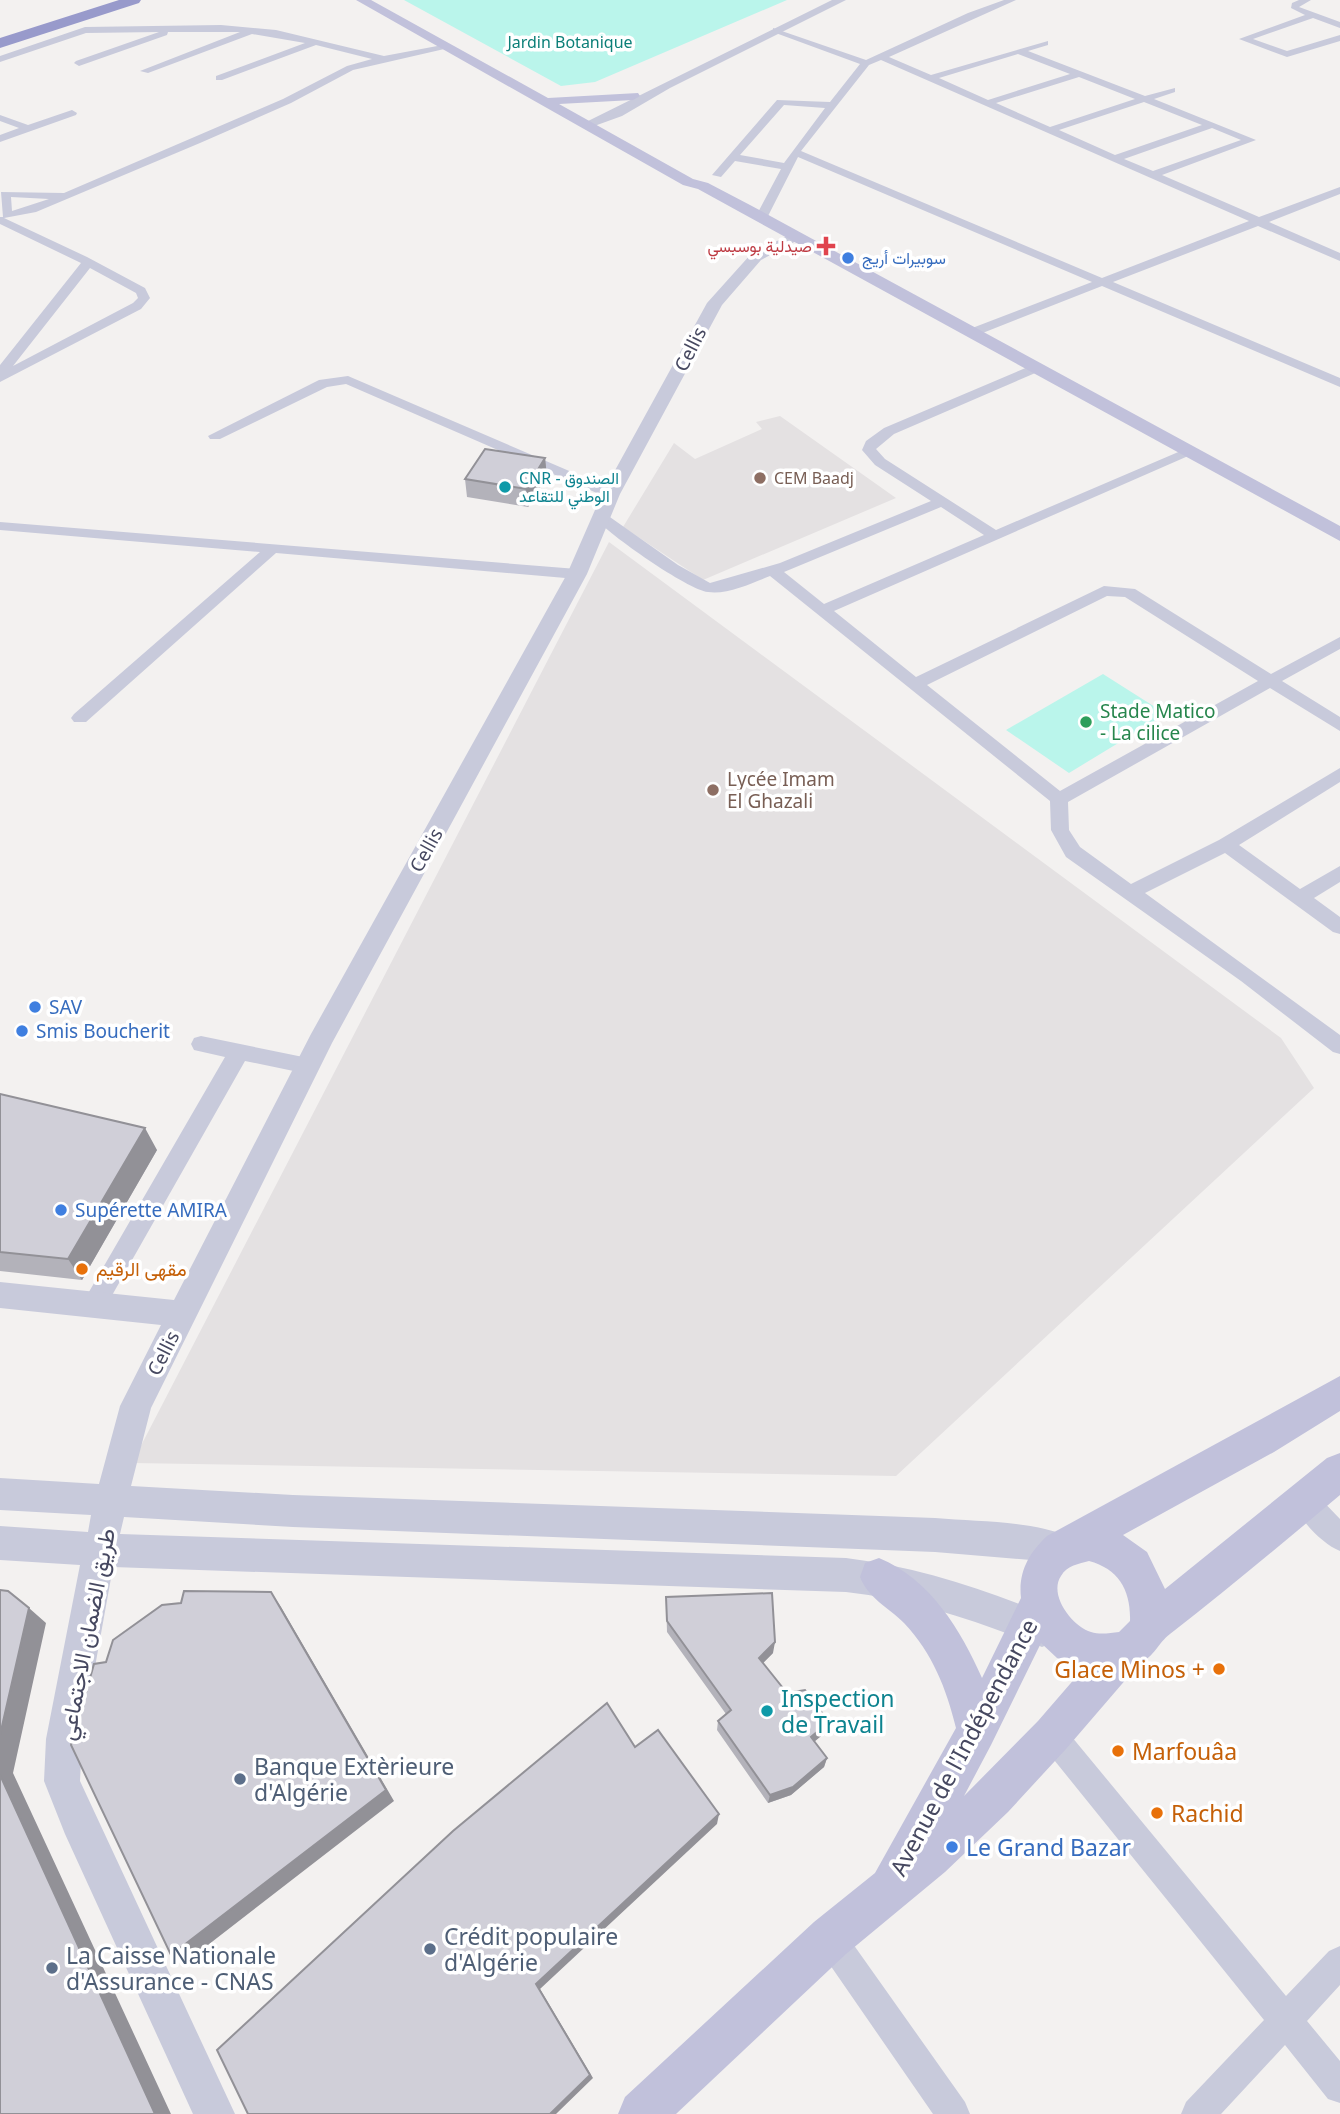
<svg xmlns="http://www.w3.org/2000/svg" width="1340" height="2114" viewBox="0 0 1340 2114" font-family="'Noto Sans',Vazirmatn,sans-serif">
	<rect width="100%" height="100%" fill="#f3f1f0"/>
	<path fill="#e4e1e2" d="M780,416L896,498L703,580L623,527L674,443L695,459L762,429L756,422Z
		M609,542L1281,1038L1314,1088L896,1476L132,1463Z"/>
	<path fill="#baf5eb" d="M404,0H787L595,82L561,86Z
		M1103,674L1166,714L1069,773L1006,730Z"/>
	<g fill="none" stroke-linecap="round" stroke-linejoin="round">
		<path fill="#c8cadb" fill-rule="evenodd" d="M1004,0H1016L889,57L931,75L1048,41V45L1028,51L1145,96L1175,88V92L1154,99L1256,140L1162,175L1259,217L1340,187V194L1269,222L1340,253V261L1258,226L1113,282L1340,378V387L1102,286L975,336H967V330L1092,282L798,157L767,218L761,221L755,218L781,169L735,161L721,177L712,175L777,100L830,102L860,64L773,32V28L866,60L968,13ZM1018,54L1070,74L988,100L939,78ZM881,60L1249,221L1102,278L801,151L869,65ZM1079,77L1135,99L1050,127L996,103ZM1144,102L1202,125L1115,155L1059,130ZM784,105L825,108L784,163L740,155ZM1212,128L1241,140L1153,171L1124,159Z
			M1299,0H1311L1299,7L1340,22V28L1313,18L1253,39L1287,51L1340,35V41L1287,57L1239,39L1305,15L1291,8L1292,3Z
			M221,25L276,30L384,56L448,44L453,47L353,70L291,103L200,143L36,212L4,218L87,257L145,288L150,298L141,309L0,382V365L81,263L0,224V217H3L1,192L64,193L283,99L347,66L372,59L316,45L222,80H216V76L305,43L252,34L148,73L140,71L240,32H168L167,35L79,66L74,63L76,61L159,32L86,33L0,62V56L85,27ZM11,197L49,199L12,211ZM90,268L136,293L138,298L133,303L13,366Z
			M72,110L77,113L76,115L0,142V135L19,128L0,121V115L28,125Z
			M1035,364L1042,368L1040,371L894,434L876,449L885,459L996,530L1183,450L1188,449L1195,453L834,611L916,677L1104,586L1135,589L1271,674L1340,637V649L1282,681L1340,717V731L1270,688L1068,802L1069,830L1080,847L1131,884L1219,840L1340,768V782L1239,845L1300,889L1340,866V882L1314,898L1340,917V934L1333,932L1225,853L1145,893L1340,1035V1054L1333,1052L1241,981L1066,857L1051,830L1050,801L770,576C752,583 727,595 708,592C688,590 608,534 595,518L602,514L607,515L678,565L710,583L780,563L931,501L875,465L862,450L866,441L884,428ZM941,507L984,535L824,604L784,572ZM1107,596L1125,597L1258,681L1060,791L927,685Z
			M348,376L616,491L618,494L611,498L606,497L346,384L327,387L220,439H210L208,436L319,380Z
			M0,522L577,569L585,574L577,579L276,553L86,722H74L71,718L74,714L260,552L0,530Z
			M201,1036L308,1058L315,1060L319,1066L315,1072L308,1074L245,1061L102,1313L94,1316L86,1313L82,1305L86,1297L225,1057L194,1050L191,1044L194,1038Z
			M1305,1488L1314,1492L1340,1519V1551C1322,1544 1299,1519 1292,1501L1296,1492Z
			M1052,1721L1062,1725L1286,1996L1329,1951L1340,1946V1985L1307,2021L1340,2061V2103L1328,2099L1285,2045L1221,2114H1181L1186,2102L1264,2020L1042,1745L1038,1735L1042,1725Z
			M830,1922L841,1927L965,2102L970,2114H933L819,1949L814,1938L819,1927Z"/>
		<path fill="#c8cadb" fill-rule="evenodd" d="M832,0H846L670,88L622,116L586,129L580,125Z
			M793,233L800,237L798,240L761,260L722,305L620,494L587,574L332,1043L151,1408L131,1486L293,1495L935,1518C979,1522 1029,1520 1070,1537L1075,1549L1070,1561L1058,1566L1031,1560L935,1552L293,1527L124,1517L120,1534L846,1558C919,1567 987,1590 1054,1618L1059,1630L1054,1642L1042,1647C978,1621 915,1600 846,1592L113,1567L82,1739L80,1781L235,2114H193L65,1834L44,1781L46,1739L80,1565L0,1560V1526L88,1532L91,1515L0,1510V1478L99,1484L120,1406L161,1325L0,1308V1282L174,1300L311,1034L567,574L602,494L707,303L751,254Z"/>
		<path fill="#c1c1db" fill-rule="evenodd" d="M356,0H371L548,98L638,93L640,96L633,100L559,104L693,179L708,183L750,205L1340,526V541L738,211L698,189L683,185Z
			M1340,1376V1411L1274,1452L1123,1535L1147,1552L1165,1589L1327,1458L1340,1453V1495C1284,1542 1228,1589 1170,1634C1158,1643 1155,1656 1140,1663L1066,1749L1008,1812L945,1872L846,1954L676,2114H618L625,2097L814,1922L875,1873L956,1728C946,1688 933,1654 904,1623C888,1607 868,1598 860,1577L865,1563L879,1558C930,1579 961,1630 982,1678L1021,1598C1018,1572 1029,1553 1047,1536ZM1089,1561C1119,1569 1131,1591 1130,1621L1119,1632C1110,1633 1100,1635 1091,1632C1073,1627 1048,1595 1061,1576C1067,1565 1079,1564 1089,1561ZM1041,1643L1057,1658L1083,1669L1038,1721L964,1796L991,1745Z"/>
		<path fill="#989acb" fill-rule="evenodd" d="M119,0H141L139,3L0,48V38Z"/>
	</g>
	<path fill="#b3b2ba" d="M545,458L547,476L528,507L467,497L465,479Z
		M0,1094L157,1150L82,1280L0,1271Z
		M666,1597L773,1653L763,1663L787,1693L829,1722L826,1732L814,1741L827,1758L824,1767L791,1795L768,1803L717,1730L718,1721L726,1714L667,1632Z"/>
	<path fill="#929197" d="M545,458L547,476L528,507L526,489Z
		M145,1128L157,1150L82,1280L68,1259Z
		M271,1592L281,1607L394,1801L186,1962L171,1955Z
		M29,1608L46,1623L13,1773L171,2114H155L0,1775V1735Z
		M775,1642L773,1653L757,1669L759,1658Z
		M829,1722L826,1732L808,1747L811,1737Z
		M827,1758L824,1767L791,1795L768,1803L770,1795Z
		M719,1814L717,1824L540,1989L593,2078L556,2114H550L536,1984Z"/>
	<path fill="#d0cfd8" stroke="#929197" stroke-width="2" d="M485,449L545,458L526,489L465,479Z
		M0,1094L145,1128L68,1259L0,1252Z
		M0,1590L8,1591L29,1608L0,1735Z
		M184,1591L271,1592L386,1790L171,1955L71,1745L94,1664L106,1662L113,1640L162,1605L181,1603Z
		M772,1593L775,1642L759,1658L787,1693L805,1690L829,1722L811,1737L827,1758L793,1787L770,1795L718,1721L731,1710L667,1621L666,1597Z
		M607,1703L635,1747L658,1730L719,1814L536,1984L590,2075L550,2114H248L217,2050L453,1831Z
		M0,1775L155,2114H0Z"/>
	<path fill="#e0444e" stroke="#fff" stroke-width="2.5" d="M822.5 235.5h7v7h7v7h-7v7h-7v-7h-7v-7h7z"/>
	<g fill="#3f7fe0" stroke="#fff" stroke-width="2.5">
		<circle cx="848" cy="258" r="7"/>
		<circle cx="35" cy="1007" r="7"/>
		<circle cx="22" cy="1031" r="7"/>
		<circle cx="61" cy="1210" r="7"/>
		<circle cx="952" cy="1847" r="7"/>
	</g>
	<g fill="#8d6e63" stroke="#fff" stroke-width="2.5">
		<circle cx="760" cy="478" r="7"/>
		<circle cx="713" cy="790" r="7"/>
	</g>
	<g fill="#0f9aa8" stroke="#fff" stroke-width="2.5">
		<circle cx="505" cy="487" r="7"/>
		<circle cx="767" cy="1711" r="7"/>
	</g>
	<circle fill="#2e9e5b" stroke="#fff" stroke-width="2.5" cx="1086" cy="722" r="7"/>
	<g fill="#e8710a" stroke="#fff" stroke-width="2.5">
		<circle cx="82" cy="1269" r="7"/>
		<circle cx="1219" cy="1669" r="7"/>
		<circle cx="1118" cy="1751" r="7"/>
		<circle cx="1157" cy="1813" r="7"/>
	</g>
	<g fill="#5c6f8a" stroke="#fff" stroke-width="2.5">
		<circle cx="240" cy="1779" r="7"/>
		<circle cx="430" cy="1949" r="7"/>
		<circle cx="52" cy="1968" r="7"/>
	</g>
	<g text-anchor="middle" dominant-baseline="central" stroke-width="7" stroke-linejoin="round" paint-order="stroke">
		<g font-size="16" fill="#0c7f78" stroke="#fff">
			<text x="570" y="42">Jardin Botanique</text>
		</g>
		<g font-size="16" fill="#be3a42" stroke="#fff" text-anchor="end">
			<text x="812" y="246">صيدلية بوسبسي</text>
		</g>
		<g font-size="16" fill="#366cbe" stroke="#fff" text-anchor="start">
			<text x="862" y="258">سوبيرات أريج</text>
		</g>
		<g font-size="16" fill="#0d838f" stroke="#fff" text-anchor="start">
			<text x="519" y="478">CNR - الصندوق<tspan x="519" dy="18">الوطني للتقاعد</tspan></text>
		</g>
		<g font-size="16" fill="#785e54" stroke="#fff" text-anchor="start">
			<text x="774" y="478">CEM Baadj</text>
		</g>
		<g font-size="19" fill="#464860" stroke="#fff">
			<text transform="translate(690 349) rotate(-63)">Cellis</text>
			<text transform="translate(426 850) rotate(-61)">Cellis</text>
			<text transform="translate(163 1353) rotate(-63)">Cellis</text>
		</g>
		<g font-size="19" fill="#27864d" stroke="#fff" text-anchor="start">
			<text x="1100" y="711">Stade Matico<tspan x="1100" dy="22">- La cilice</tspan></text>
		</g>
		<g font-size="19" fill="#785e54" stroke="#fff" text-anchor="start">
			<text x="727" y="779">Lycée Imam<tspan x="727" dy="22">El Ghazali</tspan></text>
		</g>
		<g font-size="19" fill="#366cbe" stroke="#fff" text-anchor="start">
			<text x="49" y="1007">SAV</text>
			<text x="36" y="1031">Smis Boucherit</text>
			<text x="75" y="1210">Supérette AMIRA</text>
		</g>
		<g font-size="19" fill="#c56008" stroke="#fff" text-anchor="start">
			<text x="96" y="1269">مقهى الرقيم</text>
		</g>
		<g font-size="23" fill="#464860" stroke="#fff">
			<text transform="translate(86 1634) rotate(-79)">طريق الضمان الاجتماعي</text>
			<text transform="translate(963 1747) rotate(-62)">Avenue de l'Indépendance</text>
		</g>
		<g font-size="23" fill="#c56008" stroke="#fff" text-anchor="start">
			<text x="1205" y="1669" text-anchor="end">Glace Minos +</text>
			<text x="1132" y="1751">Marfouâa</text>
			<text x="1171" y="1813">Rachid</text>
		</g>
		<g font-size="23" fill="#0d838f" stroke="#fff" text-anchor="start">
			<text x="781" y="1698">Inspection<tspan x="781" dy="26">de Travail</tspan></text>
		</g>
		<g font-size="23" fill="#4e5e75" stroke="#fff" text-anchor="start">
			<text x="254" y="1766">Banque Extèrieure<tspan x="254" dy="26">d'Algérie</tspan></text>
			<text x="444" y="1936">Crédit populaire<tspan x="444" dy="26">d'Algérie</tspan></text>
			<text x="66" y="1955">La Caisse Nationale<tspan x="66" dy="26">d'Assurance - CNAS</tspan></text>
		</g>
		<g font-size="23" fill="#366cbe" stroke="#fff" text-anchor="start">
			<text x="966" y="1847">Le Grand Bazar</text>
		</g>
	</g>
</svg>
